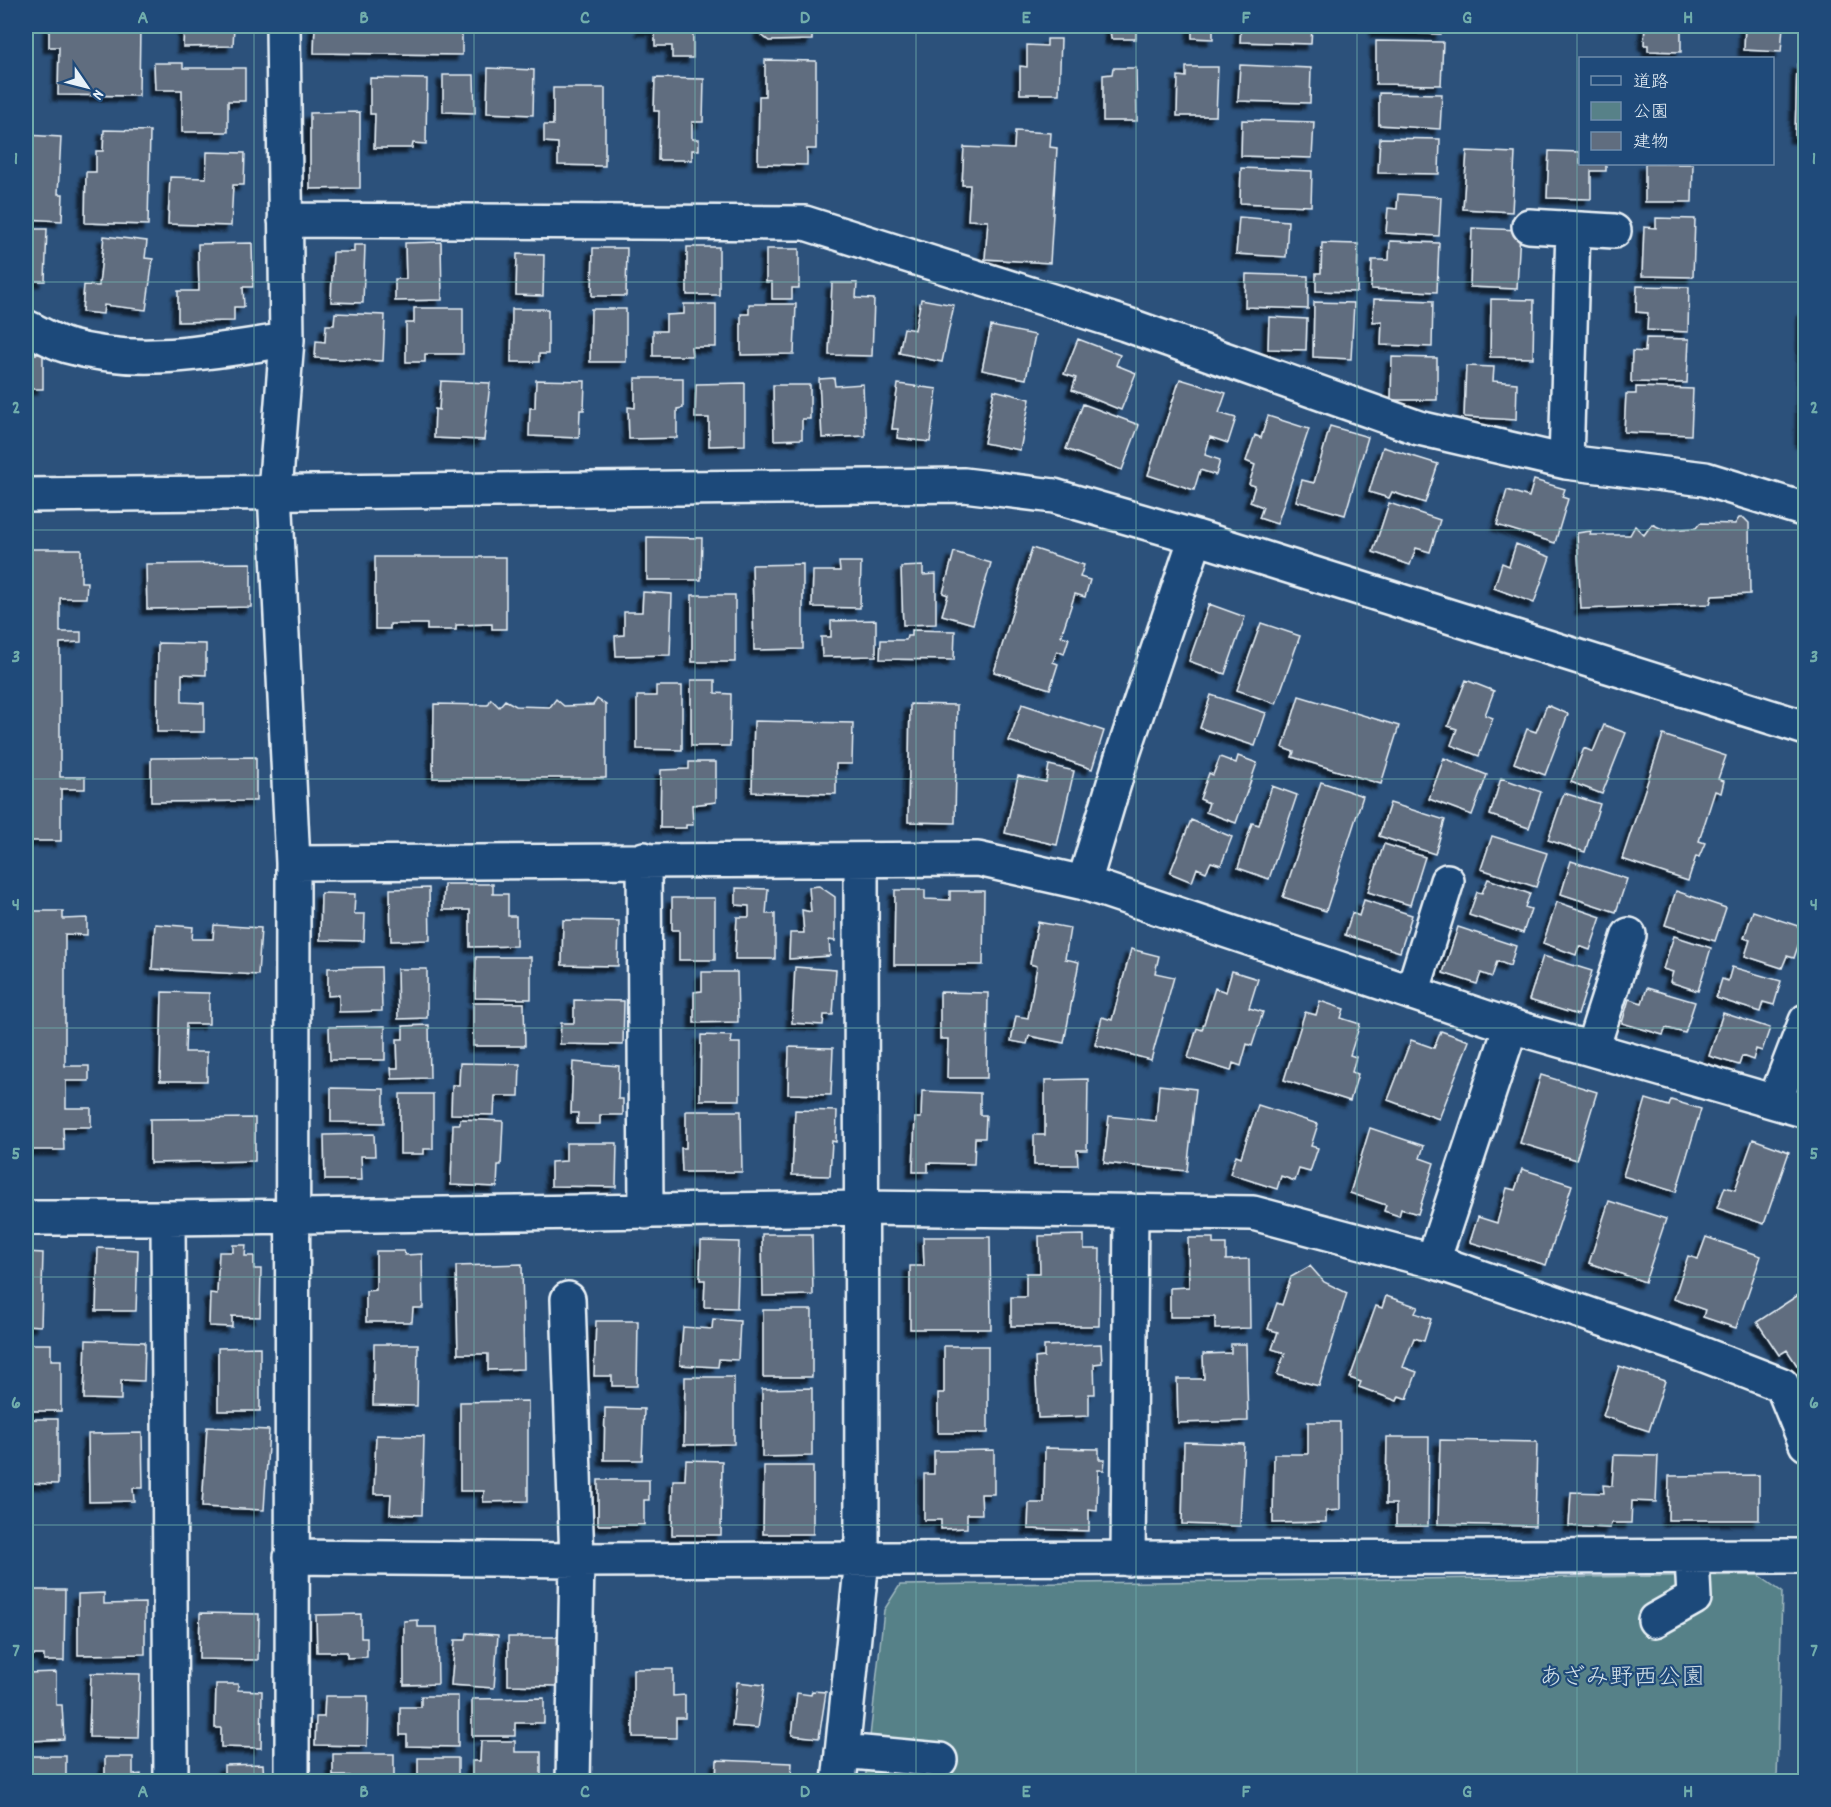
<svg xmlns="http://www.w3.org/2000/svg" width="1831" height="1807" viewBox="0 0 1831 1807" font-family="Dekko,'Klee One',sans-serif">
	<defs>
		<filter id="shadow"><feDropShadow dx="-5.5" dy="5.5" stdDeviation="1.5" flood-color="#0009"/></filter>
	</defs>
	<rect width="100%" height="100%" fill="#2c517b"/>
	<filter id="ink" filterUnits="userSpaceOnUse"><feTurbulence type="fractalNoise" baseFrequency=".0167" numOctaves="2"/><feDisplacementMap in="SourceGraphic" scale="12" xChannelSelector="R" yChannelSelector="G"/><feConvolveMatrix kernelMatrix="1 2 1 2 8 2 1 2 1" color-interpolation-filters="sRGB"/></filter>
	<g filter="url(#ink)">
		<path fill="#578188" stroke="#a0b9c0" stroke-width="1.5" d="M1758,1575L1782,1592L1777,1781L865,1782L884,1610L900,1585Z"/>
		<path fill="#606d7f" stroke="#e8f1f8" stroke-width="1.5" filter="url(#shadow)" d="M49,26H140L139,96L58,95L59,47H49Z
			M184,26H234L233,46L183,47Z
			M315,26H462V55L314,53Z
			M642,26H693V58H672V46H655V30H642Z
			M761,26H812V40L769,41L760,34Z
			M1110,26H1136V39H1111Z
			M1192,26H1219H1213V39L1192,38Z
			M1241,26H1312L1311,44L1240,42Z
			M1376,26H1441V34L1376,32Z
			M1645,26H1681V52L1648,51V45H1644Z
			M1745,26H1783L1781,52L1744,50Z
			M1047,39H1061L1059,94H1020V66L1027,67V45L1047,46Z
			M1376,41L1443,42L1441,85L1376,84Z
			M765,60L816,61V149H807V165L758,164L759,96H765Z
			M154,63H183V68H245V101H228V132H182V90H155Z
			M1797,64H1806V138L1795,137Z
			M1240,65L1311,68L1310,103L1238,101Z
			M1186,67H1218L1216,116H1177L1178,76L1186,77Z
			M488,68L534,70L533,115L487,113Z
			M1113,68H1136L1137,121H1103V75L1112,74Z
			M443,75H474L475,113L443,112Z
			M370,78L427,79L426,144L413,143L412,148H374L375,114H370Z
			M655,78L704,79L703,122H692V139H699V150H692V160H658L659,111H654Z
			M553,88H605V166L558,165V143L544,142V125H553Z
			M1379,93L1442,94L1440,129L1379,125Z
			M360,112V188L310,189V113Z
			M1242,120L1314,122L1312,158L1241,156Z
			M104,130L150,131L148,225L85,223L86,172H96V151H103Z
			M1015,131L1051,133L1050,147L1057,148L1050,263L985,259L988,221L968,220L970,185H962L964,147L1014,149Z
			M26,135L61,137L58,194H63L62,221L26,219Z
			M1380,138L1440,139L1439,174L1378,173Z
			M1467,151L1515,153L1512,212L1463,209Z
			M1549,151L1580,152V164H1606V171H1591V199L1547,198Z
			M207,152L245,153L244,185H233L231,226L168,224L170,177L206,178Z
			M1645,164H1693L1692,202H1645Z
			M1241,168L1312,171L1311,206L1240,203Z
			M1398,194L1441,197L1439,236L1386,233L1388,208L1397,209Z
			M1239,217L1288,221L1286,257L1236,254Z
			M1656,218L1695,219L1693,277L1642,276L1644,227L1656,228Z
			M1472,228L1520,230L1517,289L1470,287Z
			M26,229H47L45,281H26Z
			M104,236L147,241L145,258L153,259L146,310L104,305L103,314L82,312L84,285L99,286Z
			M1390,241L1439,243L1437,292L1371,289L1372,260H1389Z
			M441,242L442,300L395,301V279H406L405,243Z
			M252,243L253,287H243L244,307H234V321L178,322V291H199L198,244Z
			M1322,243L1358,244L1357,292L1316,291V273H1321Z
			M354,245H365L363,303L331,302L333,252H354Z
			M687,247H719V295H687Z
			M593,248H627L626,296H592Z
			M766,249H799V288H792V299H772V282H766Z
			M517,254L544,255L543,296L516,295Z
			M1246,274L1308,276V309L1245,307Z
			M832,283H857L856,298L874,299L872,356L829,355Z
			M1637,286L1689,287L1688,332L1647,330L1648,313L1636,312Z
			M921,299L954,305L942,362L899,353L904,328L915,330Z
			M1374,299L1433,301L1432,347L1381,345L1382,321L1373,322Z
			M1491,299L1534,300L1533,358L1490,357Z
			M1314,302L1354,303L1351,359L1313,357Z
			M684,304H716V347H691L692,356H653V331H666V315L684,314Z
			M749,304H796L794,354L741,355V314H749Z
			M414,308H463V354H425V362H406V323H414Z
			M512,309H548V354H539V362H511Z
			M591,309H626V362H590Z
			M1803,311H1806V442H1801Z
			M335,313L385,315L383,361L315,358L316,341L325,342L326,325H334Z
			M1269,317L1307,319L1306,350L1268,349Z
			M991,326L1035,335L1026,379L982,370Z
			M1646,338L1689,339L1687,383L1631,382L1632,351L1645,352Z
			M1078,339L1120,355L1116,365L1136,373L1121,410L1072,390L1076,378L1064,374Z
			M26,354H43V389H26Z
			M1392,357L1437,358V400H1391Z
			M1466,366L1494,367L1493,381L1517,383L1516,420L1464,417Z
			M635,378H683V408L677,409V438L629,439L628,407L635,408Z
			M834,378L835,386L863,384L865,436L822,438L819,379Z
			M1180,379L1226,393L1219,413L1236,418L1228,443L1210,437L1205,455L1220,460L1216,475L1200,470L1194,490L1148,475Z
			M536,380L585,381L584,410H580L579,438L529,436L530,408H535Z
			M441,381L490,383L484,440L434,438L435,409L439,410Z
			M745,383V445L709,446V418H695L696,384Z
			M898,384L937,389L930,442L897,438L898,429H892Z
			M773,385H810V419H802V439L774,440Z
			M1636,387L1693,389L1691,435L1624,432L1626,394H1636Z
			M994,390L1030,399L1020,450L984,443Z
			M1083,404L1139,425L1122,470L1066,449Z
			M1268,416L1309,429L1277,524L1259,518L1263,507L1250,502L1255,486L1249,484L1255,465L1246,461L1255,435L1261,438Z
			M1330,426L1368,437L1345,515L1296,501L1302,480L1314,483Z
			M1383,447L1438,464L1425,503L1392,492L1389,498L1369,492Z
			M1534,480L1565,489L1562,497L1568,499L1555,543L1497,525L1507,490L1529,497Z
			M1389,503L1440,520L1430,552L1416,548L1410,565L1373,552Z
			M1739,518H1744L1749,523L1750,594L1712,596L1710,604L1581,609L1577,533L1591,531L1590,535H1630L1635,526L1644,535L1652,524L1664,530L1696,528L1700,523L1735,524Z
			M647,537L702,538L701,580H647Z
			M1516,544L1550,557L1534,603L1494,588L1502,563L1509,566Z
			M1032,548L1084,565L1080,577L1090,580L1085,597L1075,594L1061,636L1069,638L1064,654L1057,651L1053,662L1058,664L1050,689L994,672Z
			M26,549H81V582H87L86,598H60V632H81V642L60,643V777H85V789H61V841H26Z
			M954,552L991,563L973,624L942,615L948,595L943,593Z
			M375,557H506V629H492V624L456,625V630H427V624H390V629H375Z
			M839,562H861L860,608L812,607L813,571H840Z
			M251,563V607L147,609L146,564Z
			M803,564V649L754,650L752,565Z
			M923,566V575L936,574V624L903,625L901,567Z
			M643,592L672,594L670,655L616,656L615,636L624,635V612H642Z
			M692,595H735V662H692Z
			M1209,604L1245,617L1225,674L1189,661Z
			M876,620V656L822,657L821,637H831V621Z
			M1261,623L1300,636L1276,704L1237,690Z
			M912,630L955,631L954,660L880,659L881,640H906L907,636H912Z
			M158,643L206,644V675L182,674V702L204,703V732H157Z
			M691,680H715V693L731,694L730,746H691Z
			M1466,680L1494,691L1485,715L1493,718L1479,756L1451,745L1457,729L1448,726Z
			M656,686H682V750L637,749V696H656Z
			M1211,695L1266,713L1255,746L1200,728Z
			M1299,696L1399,726L1381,784L1292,757L1294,752L1283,748Z
			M491,699L499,707L505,700L516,706L550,707L556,699L564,706L593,705L597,699L606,705V778H433L434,704L488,705Z
			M910,704L957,705L955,823L908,822Z
			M1022,704L1104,731L1092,769L1009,741Z
			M1547,705L1568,714L1545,775L1514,763L1527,729L1536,732Z
			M754,721L853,723L852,764H836V794L752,792Z
			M1604,725L1626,733L1602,794L1571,782L1584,748L1593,752Z
			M1663,735L1726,756L1718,779L1724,781L1721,793L1715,791L1699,841L1705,843L1699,857L1696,856L1688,881L1622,859Z
			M1238,756L1257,763L1236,823L1206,812L1209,803L1200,799L1209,773L1213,775L1220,757L1236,763Z
			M256,757V801L151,802V758Z
			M1444,758L1487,775L1472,815L1429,799Z
			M689,762H716V802L692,805L693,825H686V828H660L661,770L689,769Z
			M1049,765L1074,771L1057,845L1005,833L1018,776L1046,782Z
			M1501,778L1541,792L1529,828L1490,815Z
			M1321,782L1363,796L1326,911L1283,897Z
			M1272,786L1297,795L1269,879L1238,868L1252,823L1259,825Z
			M1564,793L1600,804L1585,852L1548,840Z
			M1390,803L1445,820L1435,854L1379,836Z
			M1191,820L1232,837L1221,865L1211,862L1206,872L1197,868L1192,882L1170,873Z
			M1492,836L1547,853L1536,887L1481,869Z
			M1384,844L1425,857L1410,905L1368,892Z
			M1571,861L1627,879L1616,912L1561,894Z
			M1488,879L1530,894L1525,907L1531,909L1523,933L1469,915L1477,892L1482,893Z
			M444,884H493V894H508V916H516V946L470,947V910H443Z
			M819,886L835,897V941L829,940L830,956L789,959L790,933H804L802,910L811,912L809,887Z
			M429,888L430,940L391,941L390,889Z
			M736,888L768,889L766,914H775V959H735L737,917H749V906L736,905Z
			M895,890H925V899L950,900V891H984L983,965H894Z
			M1676,891L1726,908L1715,941L1665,925Z
			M321,893L355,894L354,914H365L364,941L320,940Z
			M672,898H715V960H679V930H672Z
			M1364,900L1412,915L1400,952L1345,935L1352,913L1359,916Z
			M1557,902L1601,917L1590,950L1579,946L1576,955L1543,943Z
			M26,911H63V919L87,918V935L65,934V1066H89V1081H66V1108H91V1127H63L64,1150H26Z
			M1753,911L1804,928L1794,958L1787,956L1782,968L1745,956L1750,940L1744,938Z
			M563,920L619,921L618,966L562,965Z
			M1038,922L1070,928L1065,959L1079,962L1064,1043L1029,1036L1027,1044L1011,1041L1016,1016L1028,1018L1037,966L1030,964Z
			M155,924L193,927L192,939H213L214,925L261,928L258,975L152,969Z
			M1458,927L1516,946L1510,966L1497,961L1492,977L1481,973L1477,984L1443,973Z
			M1674,936L1711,948L1698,991L1670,982L1673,972L1663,969Z
			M1131,949L1159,956L1155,973L1174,977L1151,1060L1095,1045L1102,1017L1112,1020Z
			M1543,956L1592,971L1578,1015L1529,1000Z
			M476,957H531V999L475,998Z
			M381,967L382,1011L339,1012V995L328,996V968Z
			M795,967L836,970L833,1015H824L823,1025L792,1023Z
			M1732,967L1781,981L1774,1005L1763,1002L1760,1012L1716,998L1722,979L1728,981Z
			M397,969H427V1018L398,1019Z
			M1232,971L1258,979L1249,1008L1263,1012L1252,1046L1247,1044L1241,1066L1233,1063L1231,1071L1188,1058L1197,1028L1202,1030L1215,988L1226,992Z
			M702,972H737L738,1022L694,1023V992L702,991Z
			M1647,988L1695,1002L1685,1033L1666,1028L1663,1035L1622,1023L1629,999L1642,1003Z
			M162,992L209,993V1024H186L185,1052H207V1081H160Z
			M940,992L988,993L987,1078H947L948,1039H940Z
			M574,1000L624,1001L623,1045L560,1044L561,1023H574Z
			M1320,1001L1344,1009L1341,1018L1360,1024L1350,1055L1356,1057L1352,1072L1358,1074L1350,1101L1284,1080L1305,1012L1316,1015Z
			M473,1003H524L525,1046H473Z
			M1723,1013L1770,1028L1762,1051L1756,1049L1753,1060L1742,1056L1739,1065L1709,1056Z
			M429,1025L430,1078L392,1079L391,1068H398L397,1039H403V1026Z
			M385,1026V1060H330L329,1027Z
			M1441,1031L1469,1041L1439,1119L1388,1100L1411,1040L1434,1048Z
			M701,1035L732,1036L731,1043H740V1100H700Z
			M789,1047L833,1048L831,1095L788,1094Z
			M573,1062L619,1066L618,1099H623V1115H600V1124H577L578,1113H571Z
			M460,1063L520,1064L519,1096H495L494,1115L451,1114L452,1085H459Z
			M1541,1075L1597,1092L1576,1160L1520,1143Z
			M1088,1079L1087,1150H1077L1078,1165H1034V1135H1045V1080Z
			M1159,1085L1196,1089L1187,1171L1104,1163L1109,1116L1156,1121Z
			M331,1088L384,1089V1123L331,1122Z
			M922,1091L980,1093V1115H986L985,1138H975L974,1164L928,1163V1172H913L915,1118H921Z
			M400,1094H433V1149H424V1154H400Z
			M1646,1099L1669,1106L1671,1100L1701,1109L1676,1192L1623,1176Z
			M1258,1105L1318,1124L1311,1146L1318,1148L1310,1172L1299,1169L1295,1181L1281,1176L1277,1189L1230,1174L1236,1155L1241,1157Z
			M795,1110L837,1111L836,1142L832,1141L830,1176L792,1175Z
			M686,1111H741L742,1172H682L681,1148H686Z
			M255,1118V1161L150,1163V1119Z
			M460,1119L503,1121L501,1165H498L497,1187L451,1185L453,1124H460Z
			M1370,1128L1424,1146L1420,1158L1434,1163L1418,1214L1401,1209L1399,1216L1384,1211L1386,1205L1350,1193Z
			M374,1134L375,1156H361L362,1180H325L324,1135Z
			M1753,1139L1789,1152L1764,1224L1717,1208L1725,1187L1735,1190Z
			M566,1143H617L616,1187L551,1186V1162L566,1161Z
			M1522,1169L1572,1185L1546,1265L1470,1242L1478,1217L1497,1223L1507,1188L1515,1190Z
			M1609,1201L1666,1219L1645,1282L1589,1263Z
			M762,1234H812L813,1295L763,1296Z
			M1084,1235V1249H1100L1099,1326H1011V1297H1026V1273H1040L1039,1236Z
			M923,1237H990L991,1329H910V1266H924Z
			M1706,1237L1761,1256L1736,1328L1703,1317L1705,1310L1674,1299L1688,1256L1698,1259Z
			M1188,1238H1213V1244H1226V1260L1249,1259L1250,1328L1215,1329V1317H1170V1288L1189,1287Z
			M701,1241L739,1242L737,1308L704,1307L705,1280H700Z
			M233,1245H246L245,1256H254V1269H261L260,1317L232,1316V1327L209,1326L210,1293L217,1294L219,1252H233Z
			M98,1248L138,1250L136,1311H96Z
			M376,1251H404L405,1255L422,1254L423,1308H413L412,1322H366V1291L376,1290Z
			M26,1252L43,1253L41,1326L26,1325Z
			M522,1264L524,1369L488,1370V1354H458L456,1266Z
			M1310,1266L1324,1282L1347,1293L1319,1386L1277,1375L1285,1353L1272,1349L1278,1332L1268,1329L1277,1303L1282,1305L1291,1277Z
			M1806,1290V1371L1802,1373L1787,1350L1779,1355L1757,1322Z
			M1386,1296L1418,1307L1415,1313L1431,1319L1424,1341L1414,1338L1403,1367L1417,1372L1407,1399L1399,1396L1397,1401L1359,1387L1361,1382L1350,1378L1376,1306L1382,1308Z
			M763,1310H812V1377H763Z
			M713,1319L740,1321L738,1360L719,1359L718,1367L680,1365L683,1327L712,1329Z
			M596,1321H638L637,1386H612V1376H594Z
			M86,1340L145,1342L144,1381L121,1380V1400L84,1399Z
			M26,1344H51V1360H61V1411H26Z
			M374,1344H418L417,1406L373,1405Z
			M1101,1344L1102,1363L1094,1364L1095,1394H1089V1416L1038,1418L1035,1358L1044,1357V1346Z
			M1231,1344H1246L1248,1421L1178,1423L1177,1379H1204L1203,1354L1231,1353Z
			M944,1346H988V1433H938V1393H944Z
			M260,1347V1411H218V1348Z
			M1619,1366L1665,1381L1649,1431L1603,1416Z
			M685,1377H734V1444L684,1445Z
			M812,1388V1456L762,1457V1389Z
			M528,1401V1501L483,1502L484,1491H460V1402Z
			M605,1408L644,1409L642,1460H604Z
			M26,1419H58V1484L27,1483V1502Z
			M1308,1422H1340V1510L1326,1511V1522L1273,1523L1274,1454H1308Z
			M207,1427L269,1430L264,1510L202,1507Z
			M142,1433L143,1488H133L134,1501L89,1502L88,1434Z
			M376,1435L424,1436L422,1515L390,1514L391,1494H374Z
			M1387,1437H1429L1428,1526H1396V1504H1386Z
			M1440,1440L1537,1442L1535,1526L1438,1524Z
			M1184,1442L1244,1444L1240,1526L1182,1524Z
			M1045,1448L1099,1449V1459H1105L1104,1470H1098L1097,1511L1089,1510V1531L1028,1529L1029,1503H1044Z
			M994,1450V1494H981L982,1514H967V1528L941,1529V1520H924V1474H934V1451Z
			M1614,1455L1658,1456L1656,1502L1632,1501L1631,1523H1611L1610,1528L1569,1526L1571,1492L1604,1493L1603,1485L1612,1486Z
			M686,1460L722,1461L721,1535H672L673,1480H685Z
			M764,1466H813V1534H763Z
			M1759,1475V1520H1668L1669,1476Z
			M598,1480H649V1500H644V1525H598Z
			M26,1590H65L64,1661H44V1655H32V1649H26Z
			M104,1593V1604L145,1603V1654L78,1655V1594Z
			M200,1613L259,1614L258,1660L199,1659Z
			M361,1614V1638H367V1657L347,1658V1652H317L316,1615Z
			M418,1620V1627H437L438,1684L404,1685V1621Z
			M467,1633L498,1635L494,1688L451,1685L455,1640H466Z
			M508,1637H558L557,1686L508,1685Z
			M633,1669H673V1696L685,1695V1718H676V1738L633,1737Z
			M56,1672V1705H62L64,1739L33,1741L32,1726H26V1673Z
			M91,1673L140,1674L138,1738L89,1737Z
			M737,1682L764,1685L758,1728L732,1726Z
			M216,1684H238V1690L262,1691L261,1748L221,1747V1728H215Z
			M812,1691L826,1692L819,1738L792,1735L797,1693L811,1695Z
			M325,1696H368L367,1746L315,1745L316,1717H324Z
			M421,1696H458V1747L407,1746V1735H400V1707H421Z
			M544,1698V1723H515V1736H472V1699Z
			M481,1741H515V1752H541V1782H472V1761H480Z
			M333,1754H394V1782H350V1776H333Z
			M26,1756H66V1782H26Z
			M105,1757H133V1775L141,1774V1782H105Z
			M418,1758H458V1782H411L418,1780Z
			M717,1760L792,1763L791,1782H716Z
			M263,1764L264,1782H224V1765Z
			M609,1773L689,1777V1782H608Z"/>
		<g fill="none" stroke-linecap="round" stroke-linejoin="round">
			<g stroke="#e8f1f8" stroke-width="38">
				<path id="minor" d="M283,26L287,340L275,491L293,863L292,1782
					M285,220L805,223L1125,324L1419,428L1566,462L1705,479L1806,510
					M1529,226L1614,231
					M26,327C39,333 53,342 67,346C140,367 213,351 287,340
					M1566,462L1573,229
					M26,495L964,485L1054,496L1196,537L1806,728
					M644,859L646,1212
					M293,863L978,859L1084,883L1511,1026L1806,1111
					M1084,883L1121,760L1196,537
					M1412,993L1447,881
					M1592,1049L1629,935
					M1775,1101L1806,1021
					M26,1218H168L863,1208L1253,1213L1433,1261L1684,1347L1782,1385L1806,1444
					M168,1218L171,1782
					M1433,1261L1511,1026
					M568,1299L577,1560L573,1782
					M291,1557L577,1560L1806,1556
					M1128,1559L1131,1211
					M1655,1620L1694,1598L1692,1557
					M842,1751L940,1760
					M839,1782L862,1559L861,860"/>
			</g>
			<use href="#minor" stroke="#1f4a7a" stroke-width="33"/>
		</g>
	</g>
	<path fill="none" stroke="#71adac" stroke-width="1.5" stroke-opacity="0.55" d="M254,26V1782M474,26V1782M695,26V1782M916,26V1782M1136,26V1782M1357,26V1782M1577,26V1782M26,282H1806M26,530H1806M26,779H1806M26,1028H1806M26,1277H1806M26,1525H1806"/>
	<g text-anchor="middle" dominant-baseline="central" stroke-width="4.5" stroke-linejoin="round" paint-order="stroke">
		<g font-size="24" fill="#d2e0e7" stroke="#1f4a7a">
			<text x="1622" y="1679">あざみ野西公園</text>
		</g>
	</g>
	<rect width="1831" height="1807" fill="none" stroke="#1f4a7a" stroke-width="66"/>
	<rect x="1579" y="57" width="195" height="108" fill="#1f4a7a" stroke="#6f8dac" stroke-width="1.5"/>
	<rect x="1591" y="76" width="30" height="9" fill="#1f4a7a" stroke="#6f8dac" stroke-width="1.5"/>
	<text x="1633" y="87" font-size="18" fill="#e8f1f8">道路</text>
	<rect x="1591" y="102" width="30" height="18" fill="#578188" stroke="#6f8dac" stroke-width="1.5"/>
	<text x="1633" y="117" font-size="18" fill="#e8f1f8">公園</text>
	<rect x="1591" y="132" width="30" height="18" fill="#606d7f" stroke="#6f8dac" stroke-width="1.5"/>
	<text x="1633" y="147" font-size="18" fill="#e8f1f8">建物</text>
	<g transform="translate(87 87) rotate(125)" stroke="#1f4a7a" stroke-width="4.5" paint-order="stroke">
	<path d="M0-4.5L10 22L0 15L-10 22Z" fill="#e8f1f8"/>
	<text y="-9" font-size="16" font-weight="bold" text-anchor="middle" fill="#e8f1f8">N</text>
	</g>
	<rect x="33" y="33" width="1765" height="1741" fill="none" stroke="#71adac" stroke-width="2"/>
	<g font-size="20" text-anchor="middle" font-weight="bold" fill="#71adac">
		<text x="143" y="23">A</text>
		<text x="364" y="23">B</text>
		<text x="585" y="23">C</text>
		<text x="805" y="23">D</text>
		<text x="1026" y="23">E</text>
		<text x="1246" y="23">F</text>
		<text x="1467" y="23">G</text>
		<text x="1688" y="23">H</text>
		<text x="16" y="164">1</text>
		<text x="1814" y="164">1</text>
		<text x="16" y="413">2</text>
		<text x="1814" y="413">2</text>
		<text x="16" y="662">3</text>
		<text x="1814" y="662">3</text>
		<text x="16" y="910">4</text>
		<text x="1814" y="910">4</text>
		<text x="16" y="1159">5</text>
		<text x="1814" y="1159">5</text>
		<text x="16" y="1408">6</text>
		<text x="1814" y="1408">6</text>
		<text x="16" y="1656">7</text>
		<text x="1814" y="1656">7</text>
		<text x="143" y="1797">A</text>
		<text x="364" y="1797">B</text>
		<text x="585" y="1797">C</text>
		<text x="805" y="1797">D</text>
		<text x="1026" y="1797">E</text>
		<text x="1246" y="1797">F</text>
		<text x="1467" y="1797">G</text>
		<text x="1688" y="1797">H</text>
	</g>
</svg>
